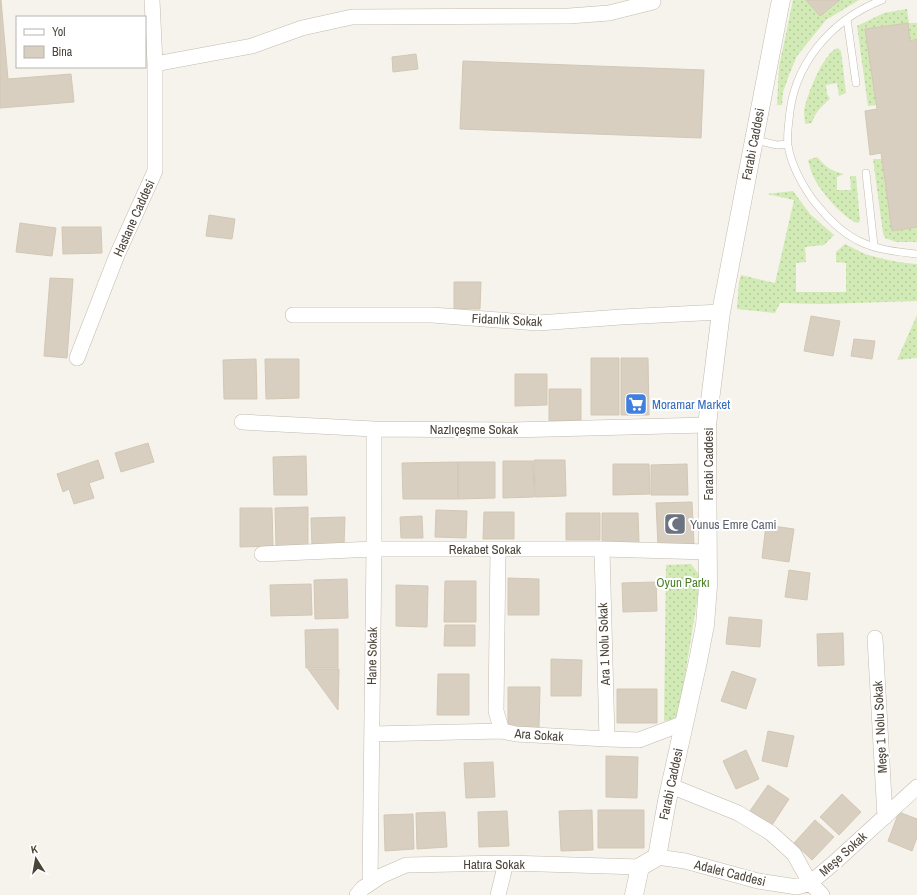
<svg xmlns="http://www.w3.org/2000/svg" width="917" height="895" viewBox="0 0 917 895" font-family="'Archivo Narrow',sans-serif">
	<defs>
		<pattern id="grass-dots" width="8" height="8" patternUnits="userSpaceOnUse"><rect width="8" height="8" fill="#d2eab5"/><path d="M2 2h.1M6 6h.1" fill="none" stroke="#b6ca9c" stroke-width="1.8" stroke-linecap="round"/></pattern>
	</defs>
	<rect width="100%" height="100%" fill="#f6f3ec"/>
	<path fill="url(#grass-dots)" d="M793,0H859L826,20L797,56L789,75L783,92L782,105H777L779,67Z
		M907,9L909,23H917V39L910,41L908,23L865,29L877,105L868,106L857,26L884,13Z
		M838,48L841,51L846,93L839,96L837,83L826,85L827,94L830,99C822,106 815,112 812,123L805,124C805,119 804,115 804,111C806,97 824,51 838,48Z
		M817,157C826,167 831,171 844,174L837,177V190H851L850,176H856L860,221L858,223C845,220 820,191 814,178C811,173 810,166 808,160Z
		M873,159H882L892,231L917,227V242H896L885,238L883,233Z
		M793,191L810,214L834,235L824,245L805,247L806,262L796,263V292H846V263L836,262V252L845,244C852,247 858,251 865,254C881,259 900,263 917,264V301L824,304L780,303L775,313L737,309L739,282L741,275L775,283L794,200L767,194Z
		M917,315V358L897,360Z
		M691,564L701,577L678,719L664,721L666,565Z"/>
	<path fill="#d8cfc1" stroke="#d3c7b4" d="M0,0H1L8,79L71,74L74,102L0,108Z
		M806,0H840L820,16Z
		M908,23L910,41L917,39V227L892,231L881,153L870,155L865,111L877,109L865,29Z
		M416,54L418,69L393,72L392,57Z
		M463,61L704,70L701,138L460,129Z
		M209,215L235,219L232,239L206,236Z
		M20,223L56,228L52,256L16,252Z
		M62,227H101L102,253L63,254Z
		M50,278L73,279L67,358L44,356Z
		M454,282H481L480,309H454Z
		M811,316L840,321L833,356L804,351Z
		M854,339L875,341L872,359L851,356Z
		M591,358H619V415H591Z
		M621,358H648L649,415H621Z
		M256,359L257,399H224L223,360Z
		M265,359H299V398L266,399Z
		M515,374H547V405L515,406Z
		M549,389H581V420L549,421Z
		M148,443L154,462L121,472L115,453Z
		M306,456L307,495H274L273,457Z
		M98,460L104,478L89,483L94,498L74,504L69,489L63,492L57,474Z
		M534,460H565L566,496L535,497Z
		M503,461H533L534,497L503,498Z
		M458,462H495V498L458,499Z
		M458,462V499H403L402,463Z
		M613,464H649L650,494L613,495Z
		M687,464L688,495H651V465Z
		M692,502L694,545L658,546L656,503Z
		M308,507V546H276L275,508Z
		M240,508H272L273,546L240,547Z
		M436,510L467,511L466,538L435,537Z
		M484,512H514V539H483Z
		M566,513H600V540H566Z
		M602,513H638L639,543L602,544Z
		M422,516L423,538H401L400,517Z
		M345,517L344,546L312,547L311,518Z
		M766,525L794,529L789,562L762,558Z
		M789,570L810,573L807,600L785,597Z
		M508,578L539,579V615H508Z
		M347,579L348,618L315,619L314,580Z
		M445,581H476V622H444Z
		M656,582L657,611L623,612L622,583Z
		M311,584L312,615L271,616L270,585Z
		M396,585L428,586L427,627L396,626Z
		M729,617L762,620L760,647L726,644Z
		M445,625H475V646H444Z
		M338,629V668H306L305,630Z
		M843,633L844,665L818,666L817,634Z
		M551,659L582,660L581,696H551Z
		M308,669H339L338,710Z
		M732,671L756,679L746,709L721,701Z
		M438,674H469V715H437Z
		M508,687H540L539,728H508Z
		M617,689H657V723H617Z
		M768,731L794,736L787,767L762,761Z
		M746,750L759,779L736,789L723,761Z
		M606,756L638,757L637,798L606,797Z
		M493,762L495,797L466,798L464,763Z
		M768,785L789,799L772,825L750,811Z
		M842,794L861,812L839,835L820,817Z
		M592,810L593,850L561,851L559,811Z
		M598,810H644V848H598Z
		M507,811L509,846L479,847L478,812Z
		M445,812L447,847L417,849L416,813Z
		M899,812L917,819V837L912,851L888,841Z
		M413,814L414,849L385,851L384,815Z
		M815,820L834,837L812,860L794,843Z"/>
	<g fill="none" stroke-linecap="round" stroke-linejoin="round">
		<g stroke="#c2bbae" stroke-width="8">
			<path id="service" d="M882,0C831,20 793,64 789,120C788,128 787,137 788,145C791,165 801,183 813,200C826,216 841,233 861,242C878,250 898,252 917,254
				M847,19L856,83
				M755,140L777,145L788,144
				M866,173L874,246"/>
		</g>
		<g stroke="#c2bbae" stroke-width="16">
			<path id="minor" d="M155,64L252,46L302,28L352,17L569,16L609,13L653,2
				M293,315H432L538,323L621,317L721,312
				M77,358L117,255L155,171V64L152,0
				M242,422L374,429L511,430L707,425
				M498,549L496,711L502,731L516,734L607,739L639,740L684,723
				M602,549L607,739
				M262,554L374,549H602L708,552
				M875,638L885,817
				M372,734L502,731
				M671,786L738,813L771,833L794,854L810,883L835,862L917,787
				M657,857L685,861L758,881L797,887L810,883L822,895
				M370,883L374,549V429
				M357,895L363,888L381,876L406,865L506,863L640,867
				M498,895L506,863"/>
		</g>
		<g stroke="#c2bbae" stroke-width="19">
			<path id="tertiary" d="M634,895L640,867L657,857L667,801L698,661L705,625L708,586L707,425L721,312L779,10L781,0"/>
		</g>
		<use href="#service" stroke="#fff" stroke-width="7"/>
		<use href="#minor" stroke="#fff" stroke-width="15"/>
		<use href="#tertiary" stroke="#fff" stroke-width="18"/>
	</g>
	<defs>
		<g id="supermarket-square" transform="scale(1.15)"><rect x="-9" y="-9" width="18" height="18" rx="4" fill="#3f7fe0" stroke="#fff"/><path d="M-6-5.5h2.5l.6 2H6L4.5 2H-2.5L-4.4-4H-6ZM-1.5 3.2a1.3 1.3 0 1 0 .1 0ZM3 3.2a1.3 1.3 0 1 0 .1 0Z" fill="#fff"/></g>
		<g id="mosque-square" transform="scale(1.15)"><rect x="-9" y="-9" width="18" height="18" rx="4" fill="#6b7280" stroke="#fff"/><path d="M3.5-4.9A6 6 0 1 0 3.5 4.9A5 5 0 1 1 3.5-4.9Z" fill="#fff"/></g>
	</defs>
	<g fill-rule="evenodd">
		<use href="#supermarket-square" x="636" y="404"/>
		<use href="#mosque-square" x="675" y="524"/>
	</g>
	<g text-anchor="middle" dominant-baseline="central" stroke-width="4" stroke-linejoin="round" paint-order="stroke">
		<g font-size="13" fill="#4b4439" stroke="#fff">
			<text transform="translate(753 144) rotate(-79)">Farabi Caddesi</text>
			<text transform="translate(134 218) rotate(-66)">Hastane Caddesi</text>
			<text transform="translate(507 320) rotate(3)">Fidanlık Sokak</text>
			<text x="474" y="429">Nazlıçeşme Sokak</text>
			<text transform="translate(708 464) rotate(-90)">Farabi Caddesi</text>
			<text x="485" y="549">Rekabet Sokak</text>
			<text transform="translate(604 644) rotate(-92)">Ara 1 Nolu Sokak</text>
			<text transform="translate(372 656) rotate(-89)">Hane Sokak</text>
			<text transform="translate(880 727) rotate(-93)">Meşe 1 Nolu Sokak</text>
			<text transform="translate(539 735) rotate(4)">Ara Sokak</text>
			<text transform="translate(671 784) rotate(-78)">Farabi Caddesi</text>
			<text transform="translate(843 854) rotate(-42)">Meşe Sokak</text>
			<text x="494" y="864">Hatıra Sokak</text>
			<text transform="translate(730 873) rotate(14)">Adalet Caddesi</text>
		</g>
		<g font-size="13" fill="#366cbe" stroke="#fff" text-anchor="start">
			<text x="652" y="404">Moramar Market</text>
		</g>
		<g font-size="13" fill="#5b616d" stroke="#fff" text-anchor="start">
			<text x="690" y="524">Yunus Emre Cami</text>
		</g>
		<g font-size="13" fill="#4a7f2a" stroke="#fff">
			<text x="683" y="582">Oyun Parkı</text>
		</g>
	</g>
	<rect x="16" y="16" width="130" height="52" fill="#ffffff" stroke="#b7b4b0"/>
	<rect x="24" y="29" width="20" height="6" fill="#ffffff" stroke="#b7b4b0"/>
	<text x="52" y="36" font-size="12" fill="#4b4439">Yol</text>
	<rect x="24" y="46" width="20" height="12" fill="#d8cfc1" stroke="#b7b4b0"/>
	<text x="52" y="56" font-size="12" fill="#4b4439">Bina</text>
	<g transform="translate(36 859) rotate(349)" stroke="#ffffff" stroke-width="3" paint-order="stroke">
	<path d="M0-3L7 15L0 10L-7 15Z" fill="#4b4439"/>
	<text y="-6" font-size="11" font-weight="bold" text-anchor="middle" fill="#4b4439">K</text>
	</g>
</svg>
